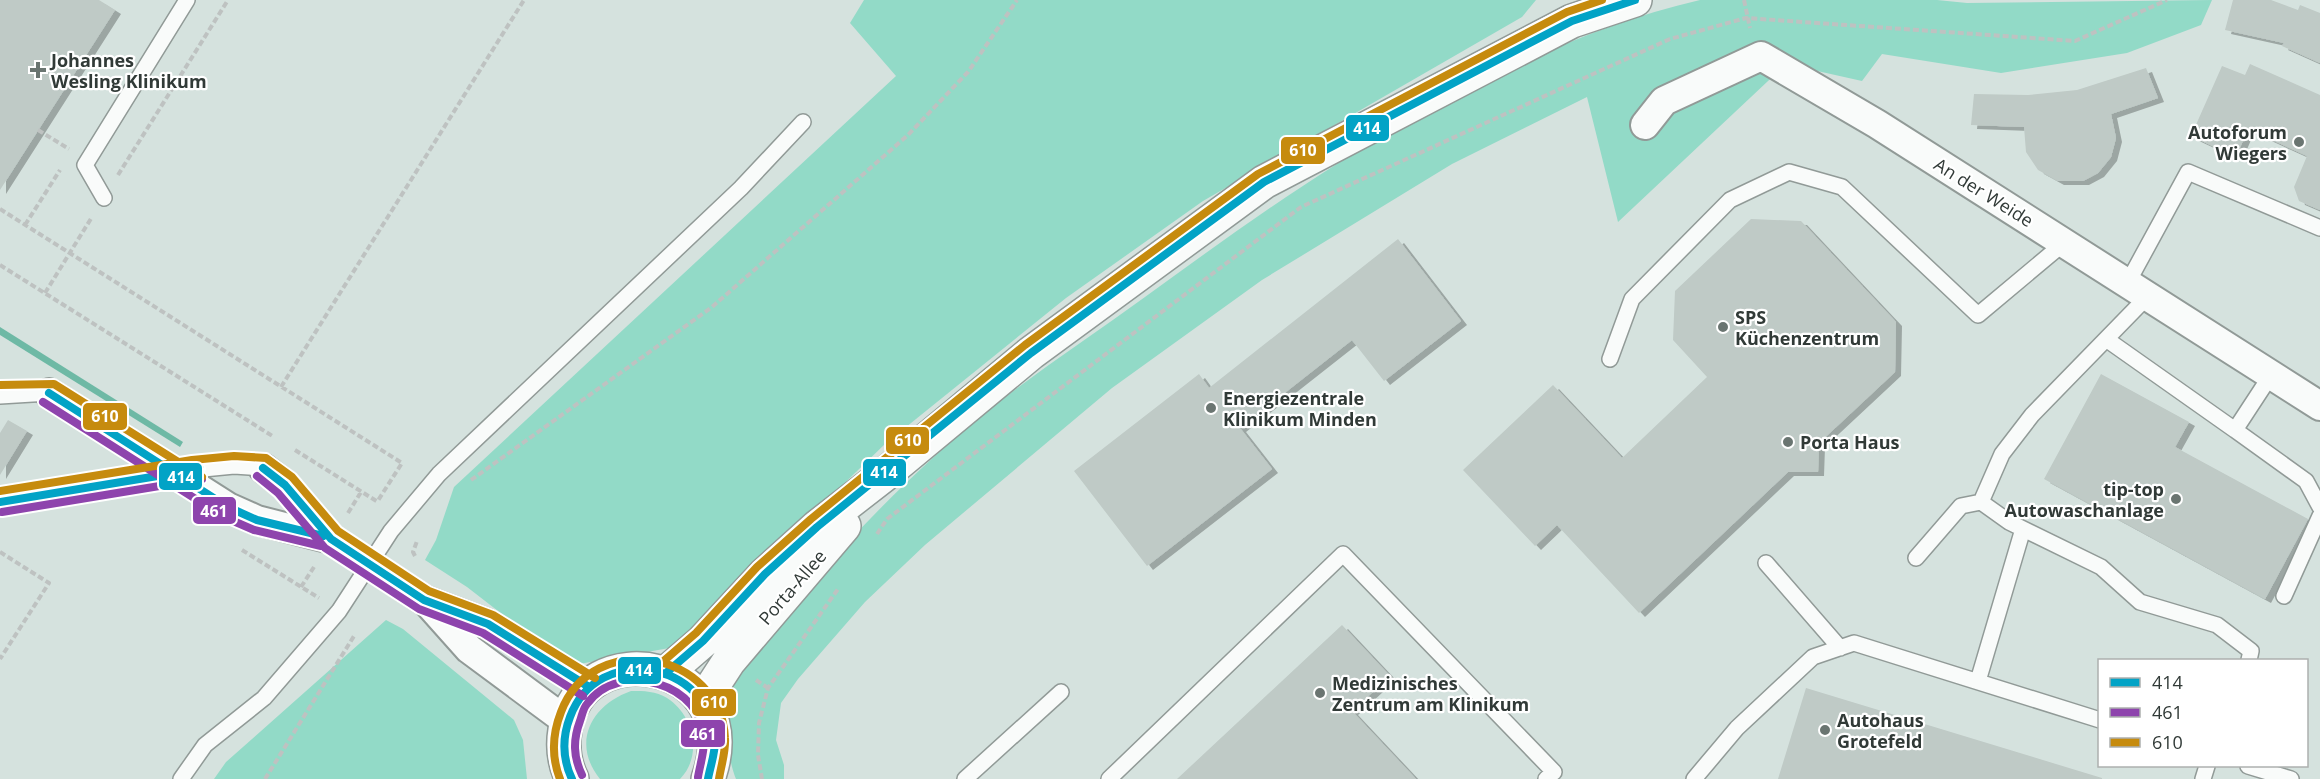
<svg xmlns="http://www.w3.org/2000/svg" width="2320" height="779" viewBox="0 0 2320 779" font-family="'Open Sans',sans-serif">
	<defs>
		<filter id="shadow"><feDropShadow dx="6" dy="4" stdDeviation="0" flood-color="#0004"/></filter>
	</defs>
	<rect width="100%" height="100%" fill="#d5e2de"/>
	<path fill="#92dac7" d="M864,0H1536L1522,17L1203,201L1066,298L885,444L675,647L579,664L563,661L467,587L425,560L436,540L454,487L896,76L850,23Z
		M1700,0H1937L1967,3L2212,0L2201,25L2127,53L2001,73L1882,54L1862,81L1786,64L1618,222L1587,97L1452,164L1262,280L1112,388L925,545L865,602L798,679L781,703L776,740L784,765V779H736C726,755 723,708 733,684C745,655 787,611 809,586C864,522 925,461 991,408C1041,369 1094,334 1145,297C1229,236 1314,174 1406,123C1500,71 1595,24 1700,0Z
		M386,620L403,629L514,720L523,740L527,779H214L226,762Z
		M631,691C644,691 656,691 667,698C694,715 703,756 680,779H600C571,743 591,705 631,691Z"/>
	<path fill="#6eb9a5" d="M0,327L183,442L180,447L0,335Z"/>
	<path fill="#bfcac6" filter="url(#shadow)" d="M0,0H99L115,10L0,190Z
		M2233,0H2271L2298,10L2300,5L2320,13V63L2282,46L2284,43L2225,30Z
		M2250,64L2320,95V210L2299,201L2294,187L2307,156L2248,129L2236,157L2191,136L2222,66L2245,75Z
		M2146,68L2158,98L2111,114L2116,138L2111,157L2098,173L2083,181H2058L2038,170L2026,152L2024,127L1971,125L1974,94L2028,95L2077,90Z
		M1751,219L1801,221L1896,322L1895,372L1819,443L1818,472H1788L1639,613L1557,525L1535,546L1463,470L1553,385L1622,458L1707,377L1673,340L1675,291Z
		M1398,239L1461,321L1384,381L1352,340L1240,428L1272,469L1147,566L1074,471L1199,374L1209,388Z
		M2101,374L2189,422L2175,447L2308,519L2265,599L2044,479Z
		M8,420L27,431L0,475V433Z
		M1342,625L1390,676L1352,711L1416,779H1177Z
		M1806,688L2102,778V779H1778Z"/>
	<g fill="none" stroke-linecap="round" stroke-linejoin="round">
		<g stroke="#919a97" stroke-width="18">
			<path id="lane" d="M104,198L85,165L187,0
				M2127,284L2188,172L2320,228
				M2106,339L2235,430L2271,375
				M1610,359L1632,299L1730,200L1789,172L1842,187L1978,315L2064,243
				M0,396L49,393
				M2235,430L2306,481L2320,507
				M0,502L193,470L234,466L263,468
				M1981,502L2002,454L2032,415L2148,296
				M1916,558L1961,506L1981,502L2009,522L2101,567L2140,602L2217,625L2251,651L2249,660
				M1766,563L1840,648
				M2284,596L2320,516
				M1978,681L2023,529
				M2248,766L2291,779
				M181,779L205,745L264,698L339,611L391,531L439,474L741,188L803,122
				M965,779L1061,692
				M1109,779L1343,554L1554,772L1546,779
				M1694,779L1737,728L1813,657L1854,643L2100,720
				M2203,779L2207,766"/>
		</g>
		<g stroke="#919a97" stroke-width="32">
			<path id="street" d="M1645,125L1664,101L1761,56L1877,124L2320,406
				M49,393L228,507L257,520L331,539
				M263,468L285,485L331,539L369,564L424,600L488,624L589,687
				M428,603L469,649L566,721"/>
		</g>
		<g stroke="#919a97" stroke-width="36">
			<path id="secondary" d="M666,673L703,641L765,574L817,527L884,475L1031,353L1264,182L1572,21L1635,0
				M703,701L729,661L844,526
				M572,779C564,763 562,748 565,730C580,628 751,660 708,779"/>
		</g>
		<path stroke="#bec2c1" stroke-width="4" stroke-dasharray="6 3" stroke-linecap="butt" d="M1744,0L1750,28
			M38,130L69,149
			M118,175L228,0
			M0,209L402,463L377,502
			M25,225L60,170
			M0,265L274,437
			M45,293L92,217
			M281,387L524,0
			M295,450L378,502
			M471,480L712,307L908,135L968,72L1017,0
			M348,513L361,492
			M877,534L887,519L1301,207L1670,39L1746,18L2075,41L2167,0
			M242,550L319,598
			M0,552L49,583L0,659
			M415,556L413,552L417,541
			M301,587L314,567
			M756,680L768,688
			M265,779L354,636
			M762,779L758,755L759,723L768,688L838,589"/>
		<use href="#lane" stroke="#f9fbfa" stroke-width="15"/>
		<use href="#street" stroke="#f9fbfa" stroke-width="28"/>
		<use href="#secondary" stroke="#f9fbfa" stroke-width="33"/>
		<g stroke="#fff" stroke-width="12">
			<path id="bus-1" d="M49,393L228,507L257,520L323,536
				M263,468L285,485L331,539L424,600L488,624L589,687
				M0,502L200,469
				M666,673L703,641L765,574L817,527L1031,353L1264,182L1572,21L1635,0
				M572,779C562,758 562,738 570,717C598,642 709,661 715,738C716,751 710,767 708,779"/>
		</g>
		<g stroke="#fff" stroke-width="12">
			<path id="bus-2" d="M43,402L224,517L254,530L321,546
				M257,476L278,493L325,548L419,609L483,633L583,696
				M2,512L202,479
				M582,775C573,756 573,740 580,721C582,716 583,708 587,704C619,659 705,683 704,741C704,753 700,765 698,777"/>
		</g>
		<g stroke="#fff" stroke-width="12">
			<path id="bus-3" d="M0,385L54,384L202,477
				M0,491L192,460L234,456L266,458L292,477L338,531L429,591L493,615L595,678
				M659,665L696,633L757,567L811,519L1025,345L1258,174L1567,12L1602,0
				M560,779C551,756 552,735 561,712C593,627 721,652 725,738C726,751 721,766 719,779"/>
		</g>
		<use href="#bus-1" stroke="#02a3c6" stroke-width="8"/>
		<use href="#bus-2" stroke="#8e44ad" stroke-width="8"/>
		<use href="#bus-3" stroke="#c68b0e" stroke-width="8"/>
	</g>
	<g fill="#6a7571" stroke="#fff" stroke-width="2">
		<path d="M35 61h6v6h6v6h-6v6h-6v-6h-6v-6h6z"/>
		<circle cx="2299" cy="142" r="6"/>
		<circle cx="1723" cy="327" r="6"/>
		<circle cx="1211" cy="408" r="6"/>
		<circle cx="1788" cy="442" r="6"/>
		<circle cx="2176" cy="499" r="6"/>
		<circle cx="1320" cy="693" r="6"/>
		<circle cx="1825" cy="730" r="6"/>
	</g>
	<g text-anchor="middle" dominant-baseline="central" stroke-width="4.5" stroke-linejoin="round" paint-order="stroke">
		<g font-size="18" font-weight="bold" fill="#313a37" stroke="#fff" text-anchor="start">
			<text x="51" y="60">Johannes<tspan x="51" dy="21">Wesling Klinikum</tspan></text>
			<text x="2287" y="132" text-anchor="end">Autoforum<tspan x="2287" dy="21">Wiegers</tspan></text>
			<text x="1735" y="317">SPS<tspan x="1735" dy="21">Küchenzentrum</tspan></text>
			<text x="1223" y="398">Energiezentrale<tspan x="1223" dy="21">Klinikum Minden</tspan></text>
			<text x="1800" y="442">Porta Haus</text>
			<text x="2164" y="489" text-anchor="end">tip-top<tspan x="2164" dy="21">Autowaschanlage</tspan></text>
			<text x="1332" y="683">Medizinisches<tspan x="1332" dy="21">Zentrum am Klinikum</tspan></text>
			<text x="1837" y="720">Autohaus<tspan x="1837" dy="21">Grotefeld</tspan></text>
		</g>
		<g font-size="18" fill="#313a37" stroke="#fff">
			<text transform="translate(1984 192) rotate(32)">An der Weide</text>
			<text transform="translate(792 587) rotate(-49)">Porta-Allee</text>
		</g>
	</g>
	<g stroke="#fff" stroke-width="2">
		<rect x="1345" y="114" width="45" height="28" rx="6" fill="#02a3c6"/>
		<rect x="1280" y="136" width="46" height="29" rx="6" fill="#c68b0e"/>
		<rect x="82" y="402" width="46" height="29" rx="6" fill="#c68b0e"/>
		<rect x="885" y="426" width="45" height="29" rx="6" fill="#c68b0e"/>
		<rect x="862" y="458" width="45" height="29" rx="6" fill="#02a3c6"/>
		<rect x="158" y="462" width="45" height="29" rx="6" fill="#02a3c6"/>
		<rect x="192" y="496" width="45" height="29" rx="6" fill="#8e44ad"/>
		<rect x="617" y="656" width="45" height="29" rx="6" fill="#02a3c6"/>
		<rect x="691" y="688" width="46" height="29" rx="6" fill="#c68b0e"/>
		<rect x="680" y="719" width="46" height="29" rx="6" fill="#8e44ad"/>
	</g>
	<g font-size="16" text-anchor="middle" font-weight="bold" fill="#fff">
		<text x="1367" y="134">414</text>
		<text x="1303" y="156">610</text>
		<text x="105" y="422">610</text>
		<text x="908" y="446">610</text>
		<text x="884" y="478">414</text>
		<text x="181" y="483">414</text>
		<text x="214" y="517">461</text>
		<text x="639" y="676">414</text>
		<text x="714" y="708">610</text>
		<text x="703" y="740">461</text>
	</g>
	<rect x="2098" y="659" width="210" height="108" fill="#ffffff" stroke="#adb0af" stroke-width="1.5"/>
	<rect x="2110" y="678" width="30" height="9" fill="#02a3c6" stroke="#adb0af" stroke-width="1.5"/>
	<text x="2152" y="689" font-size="18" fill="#313a37">414</text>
	<rect x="2110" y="708" width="30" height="9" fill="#8e44ad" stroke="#adb0af" stroke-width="1.5"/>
	<text x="2152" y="719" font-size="18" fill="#313a37">461</text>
	<rect x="2110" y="738" width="30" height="9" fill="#c68b0e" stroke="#adb0af" stroke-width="1.5"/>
	<text x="2152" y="749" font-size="18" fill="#313a37">610</text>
</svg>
